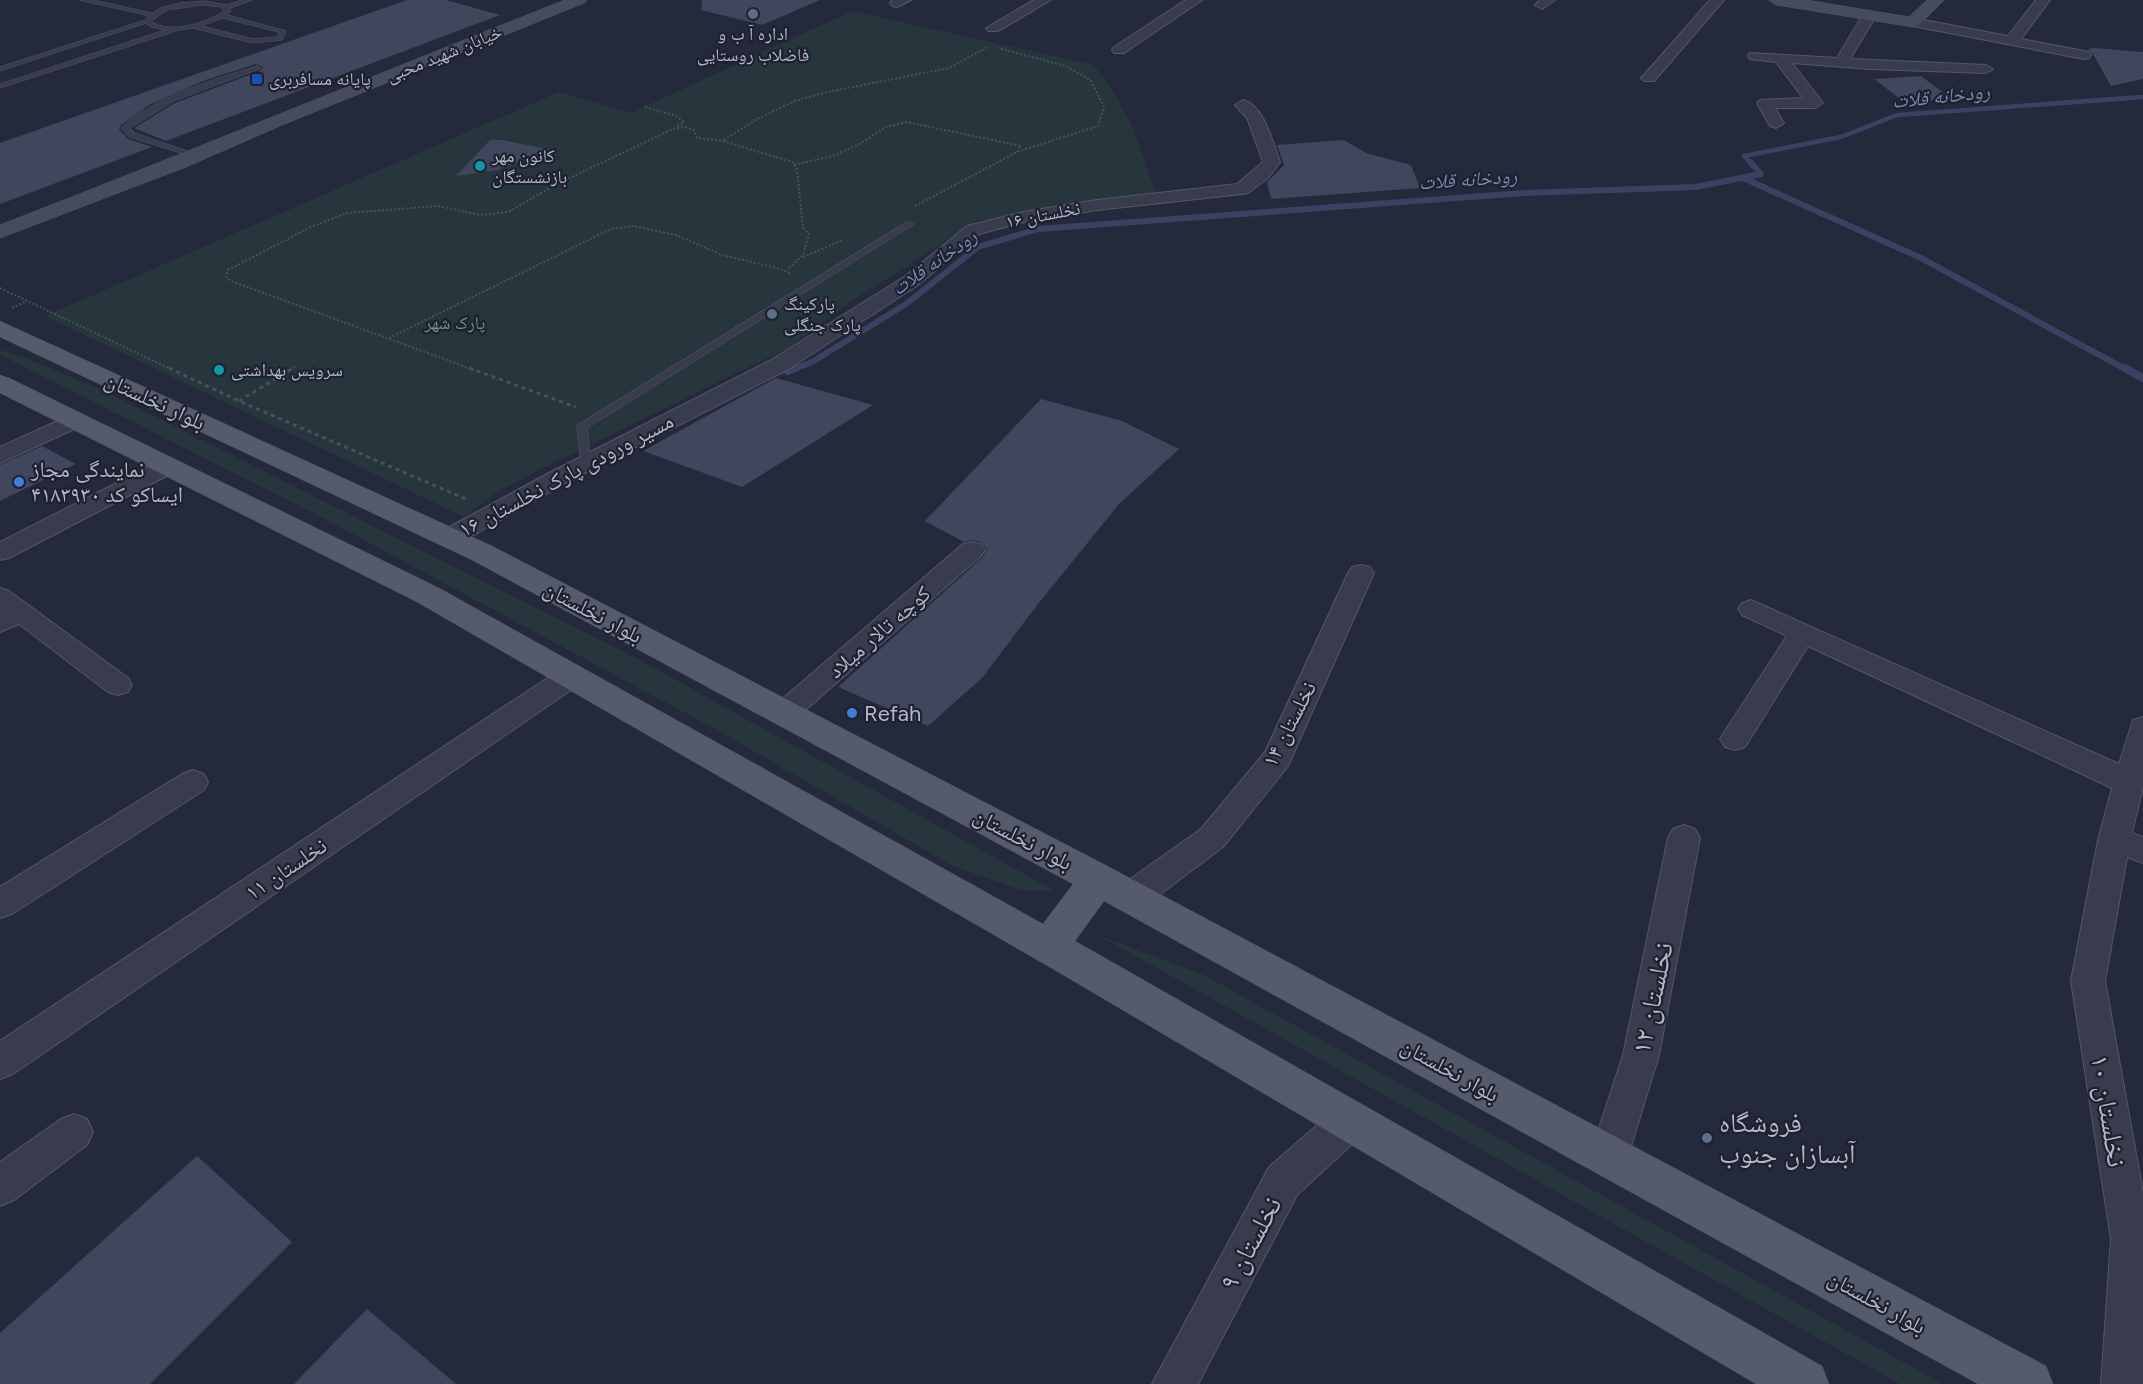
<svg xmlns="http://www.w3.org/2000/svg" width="2143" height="1384" viewBox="0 0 2143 1384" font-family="Figtree,'Noto Naskh Arabic',sans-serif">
	<rect width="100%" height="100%" fill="#242a3b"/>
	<path fill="#26363c" d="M852,11L1094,65L1116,96L1133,128L1156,193L1031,210L971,223L908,266L856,298L788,348L545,467L499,491L464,517L45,316L559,92L631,113Z
		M0,350L26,358L104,391L642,661L1055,891H1023L953,866L717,730L323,518L0,355Z
		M1098,935L1204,975L1943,1384H1900Z"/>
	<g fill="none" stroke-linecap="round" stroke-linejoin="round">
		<path stroke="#394262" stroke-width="4.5" d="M1751,163L1744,156L1841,137L1897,115L2143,97"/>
		<path stroke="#394262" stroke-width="6" d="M1743,178L1921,258L2127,370
			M792,370L812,362L906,304L978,247L1038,229L1524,193L1696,187L1761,174L1750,162"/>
		<path stroke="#394262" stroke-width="8" d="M2125,368L2143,378
			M788,371L796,368"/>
	</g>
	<path fill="#40465b" d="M407,0H446L500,15L166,141L134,128L175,103L260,71L263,67L256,64L203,81L149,105L120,126L119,129L128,139L152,147L0,204V143Z
		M702,0H820L762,25L701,10Z
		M2095,48L2143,52V79L2111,86L2093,54L2088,49Z
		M1921,76L1953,100L1903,101L1874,79Z
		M490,140H502L552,150L497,170L456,176Z
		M1344,140L1366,153L1411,165L1420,188L1271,199L1267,182L1284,165L1277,145Z
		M776,378L873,405L742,487L643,451Z
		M1041,399L1122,421L1179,449L1119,504L1038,604L982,678L928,726L838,687L983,557L987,549L981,542L972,540L964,542L925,521Z
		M42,446L76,464L0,501V465Z
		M197,1156L292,1242L150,1384H0V1333Z
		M367,1309L456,1384H294Z"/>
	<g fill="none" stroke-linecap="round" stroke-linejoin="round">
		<g stroke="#535766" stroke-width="1">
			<path id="lane" d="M80,0H92L152,13L163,7L181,3L204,1L227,5L242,0H252L230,8V12L227,15L286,31L282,40L253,43L193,28L179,30L0,88V84L165,30L151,27L146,23L0,71V67L145,20L148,16ZM204,5L221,7L224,11C206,23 170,35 151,21L167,10ZM222,18L279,32L277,37L253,39L202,26Z
				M257,66L261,68L259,69L174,101L130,128L135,133L187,151V155L129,137L121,128C153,97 215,79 257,66Z
				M907,222L914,224L587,428L591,464L585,467L581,466L577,427L578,425Z"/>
		</g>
		<g stroke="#535766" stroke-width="2">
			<path id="street" d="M892,0H911L897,7L892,6L890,3Z
				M1034,0H1051L998,31H988L986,28Z
				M1186,0H1202L1124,53H1114L1112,50L1114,47Z
				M1540,0H1555L1542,9L1535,5Z
				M1710,0H1724L1654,81H1644L1641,78L1644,75Z
				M2036,0H2050L2021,39L2089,52L2091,55L2089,58L2084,59L1913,26L1906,22L1913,18L2008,36Z
				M1869,12L1876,16L1850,59L1986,65L1993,69L1986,73L1870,69L1792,63L1823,103L1815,108H1775L1784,123L1776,128L1770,126L1757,103L1760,100L1803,98L1776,62L1750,59L1748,56L1750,53L1837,58L1864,13Z
				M1243,100C1265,106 1273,144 1280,162L1269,177L1248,193L1242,194L1097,210L1024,222L979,234L918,285L787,370L567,482L458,544L449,546L440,544L436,538L440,532L551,472L771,360L904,277L967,226L1023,212L1097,200L1237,184L1263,162L1247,118L1235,105Z
				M75,413L83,415L86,420L83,425L0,463V447Z
				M168,459L176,461L180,466L176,471L9,558L0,560V542L160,461Z
				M972,542L981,544L985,550L981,556L794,720L784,724L774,720L770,713L774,706L963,544Z
				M1361,565L1370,567L1374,573L1288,766L1223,847L1143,907L1131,911L1119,907L1114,897L1119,887L1201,829L1265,752L1348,573L1352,567Z
				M0,588L9,591L128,678L132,685L128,692L118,695L108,692L19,624L0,632Z
				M1751,600L2119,764L2133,720L2143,717V787L2132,833L2143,837V863L2127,857L2105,981L2143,1193V1384H2101L2111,1239L2071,981L2098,840L2112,788L1808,646L1745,747L1735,750L1725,747L1720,739L1725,731L1787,636L1742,615L1738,609L1742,603Z
				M571,666L581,669L585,676L581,683L13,1074L0,1079V1041L561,669Z
				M193,770L204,774L208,782L204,790L12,914L0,918V887L182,774Z
				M1684,825L1695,829L1700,838L1659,1055L1628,1156L1623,1169L1609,1175L1595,1169L1590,1156L1623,1055L1668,838L1673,829Z
				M1350,1103L1363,1108L1369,1121L1363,1134L1297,1195L1198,1384H1152L1269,1167L1337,1108Z
				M74,1114L87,1119L93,1132L87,1145L14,1200L0,1206V1162L61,1119Z"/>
		</g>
		<g stroke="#535766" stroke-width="1">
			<path id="secondary" d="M565,0H587L584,3L282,125L186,167L0,238V225C189,152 377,74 565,0Z
				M1769,0H1806L1909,17L1927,0H1944L1919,25L1913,27L1777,5Z"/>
		</g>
		<g stroke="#414554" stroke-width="1">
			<path id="primary" d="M0,321L492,546L1111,868L2046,1366L2053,1384H1978L1104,901L1075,941L1822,1366L1829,1384H1756L1065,976L417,602L0,393V375L9,378L439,588L1043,924L1073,884L472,560L0,337Z"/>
		</g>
		<path stroke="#445359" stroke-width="2" stroke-dasharray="2 2" stroke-linecap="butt" d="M645,107L676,116L684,122L676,127
			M724,140L757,119L795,101L827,92L949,68L988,47
			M794,165L832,156L858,145L886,127L906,122L1021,146L1017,152
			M915,206L1017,152L1098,126L1104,107L1091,81L1085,77L1065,66L998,48
			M803,257L843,240
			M0,288L173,370
			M12,308L26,301
			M389,338L611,229L633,226L676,235L722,255L777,268L792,274
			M290,370L296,366
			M474,370L231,281L226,277L228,270L311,227L347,213L438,206L480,215L508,212L557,184L673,129L683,127L694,130L697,138L723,141L792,162L797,168L803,228L809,234L803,255L787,270"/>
		<path stroke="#445359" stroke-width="3" stroke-dasharray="4 4" stroke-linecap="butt" d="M169,368L239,401L468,500
			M469,368L576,407
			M239,401L293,368"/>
		<use href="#lane" fill="#383c4c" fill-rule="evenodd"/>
		<use href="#street" fill="#383c4c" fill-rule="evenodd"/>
		<use href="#secondary" fill="#464b5e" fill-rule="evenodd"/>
		<use href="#primary" fill="#565b6b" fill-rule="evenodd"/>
	</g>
	<g fill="#5c6f8a" stroke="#1d2130" stroke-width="2">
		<circle cx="753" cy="14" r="6"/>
		<circle cx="772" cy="314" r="6"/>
		<circle cx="1707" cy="1138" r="6"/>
	</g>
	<rect fill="#1a4fb4" stroke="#1d2130" stroke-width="2" x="251" y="73" width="12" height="12" rx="3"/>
	<g fill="#0f9aa8" stroke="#1d2130" stroke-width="2">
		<circle cx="480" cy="166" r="6"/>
		<circle cx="219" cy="370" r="6"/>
	</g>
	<g fill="#3f7fe0" stroke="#1d2130" stroke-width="2">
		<circle cx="19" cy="482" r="6"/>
		<circle cx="852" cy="713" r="6"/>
	</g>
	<g text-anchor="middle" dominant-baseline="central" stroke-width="4.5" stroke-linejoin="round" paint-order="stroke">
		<g font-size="18" fill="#b3b7c7" stroke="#1d2130" text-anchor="start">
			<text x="753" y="34" text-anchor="middle">اداره آ ب و<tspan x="753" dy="21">فاضلاب روستایی</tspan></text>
			<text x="269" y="79">پایانه مسافربری</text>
			<text x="492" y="156">کانون مهر<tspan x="492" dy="21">بازنشستگان</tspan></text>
			<text x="784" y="304">پارکینگ<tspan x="784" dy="21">پارک جنگلی</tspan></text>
			<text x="231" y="370">سرویس بهداشتی</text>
		</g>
		<g font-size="18" fill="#b3b7c7" stroke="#1d2130">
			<text transform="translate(444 54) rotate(-22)">خیابان شهید محبی</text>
			<text transform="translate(1043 215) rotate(-11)">نخلستان ۱۶</text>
		</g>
		<g font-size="18" fill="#6b977d" stroke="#1d2130">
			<text x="455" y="323">پارک شهر</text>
		</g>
		<g font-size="20" font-style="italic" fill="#7c88ad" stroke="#1d2130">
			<text transform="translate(1941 96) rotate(-6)">رودخانه قلات</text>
			<text transform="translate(1468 179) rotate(-4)">رودخانه قلات</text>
			<text transform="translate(934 262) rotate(-35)">رودخانه قلات</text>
		</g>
		<g font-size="22" fill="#b3b7c7" stroke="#1d2130">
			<text transform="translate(155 401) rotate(25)">بلوار نخلستان</text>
			<text transform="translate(566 475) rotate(-28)">مسیر ورودی پارک نخلستان ۱۶</text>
			<text transform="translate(593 612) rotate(28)">بلوار نخلستان</text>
			<text transform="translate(879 632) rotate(-41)">کوچه تالار میلاد</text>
			<text transform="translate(1289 724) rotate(-63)">نخلستان ۱۴</text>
			<text transform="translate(1023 839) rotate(28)">بلوار نخلستان</text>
			<text transform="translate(286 869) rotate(-34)">نخلستان ۱۱</text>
			<text transform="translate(1450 1070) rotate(29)">بلوار نخلستان</text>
			<text transform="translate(1877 1302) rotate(29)">بلوار نخلستان</text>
		</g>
		<g font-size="22" fill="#b3b7c7" stroke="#1d2130" text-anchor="start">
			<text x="31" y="469">نمایندگی مجاز<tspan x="31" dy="25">ایساکو کد ۴۱۸۳۹۳۰</tspan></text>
			<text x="864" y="713">Refah</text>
		</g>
		<g font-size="27" fill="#b3b7c7" stroke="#1d2130">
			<text transform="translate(1652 998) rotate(-78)">نخلستان ۱۲</text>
			<text transform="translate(2109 1111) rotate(81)">نخلستان ۱۰</text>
			<text transform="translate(1250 1243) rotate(-62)">نخلستان ۹</text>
		</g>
		<g font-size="27" fill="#b3b7c7" stroke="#1d2130" text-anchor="start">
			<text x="1719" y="1122">فروشگاه<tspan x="1719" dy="31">آبسازان جنوب</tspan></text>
		</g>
	</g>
</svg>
